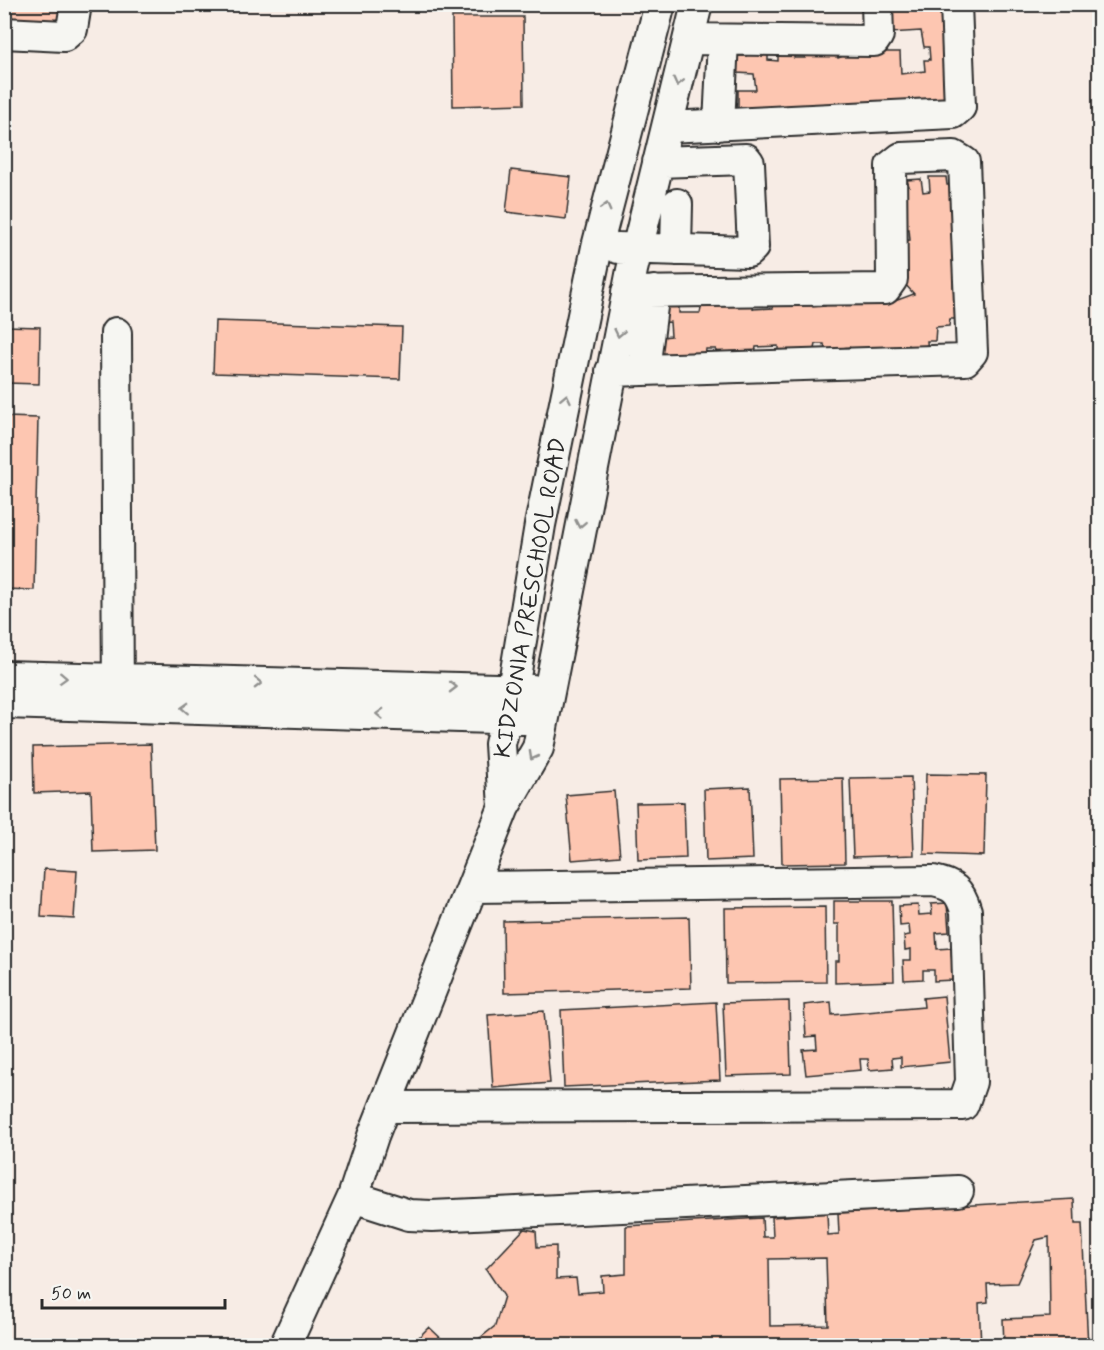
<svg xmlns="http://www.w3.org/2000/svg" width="1104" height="1350" viewBox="0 0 1104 1350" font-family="Mynerve,sans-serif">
	<rect width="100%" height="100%" fill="#f7ece5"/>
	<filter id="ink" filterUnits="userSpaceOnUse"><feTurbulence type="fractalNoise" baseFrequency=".0167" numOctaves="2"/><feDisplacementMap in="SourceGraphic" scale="12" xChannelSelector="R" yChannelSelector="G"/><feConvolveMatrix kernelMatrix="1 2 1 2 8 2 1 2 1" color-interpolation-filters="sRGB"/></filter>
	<g filter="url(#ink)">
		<path fill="#fdc6b1" stroke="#2b2b2b" stroke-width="1.5" fill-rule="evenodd" d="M4,4H64L63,32L4,30Z
			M885,4H948L940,6L942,26H947L952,102L874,101V108L738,112V90H756L754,74L737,73L735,56H746V53L768,52V60L778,61V54L794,53V58H805L804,50L836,52L838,58L841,57V52H900L901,74L925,71L924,60H930L929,47H924L921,31L889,33Z
			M452,17H523L524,104L453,106Z
			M511,170L571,177L566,219L506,212Z
			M929,177H946L947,185H956L951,218L960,278L953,279L954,299L962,300L963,319H950L949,326L936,327L935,341H927L928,353L910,355L908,345L848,356L849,347L825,350L824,344H816L814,354L778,356V346L756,347L754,359H715L716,349H706L705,358L660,364L651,338L671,336L670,322L659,323L661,305H679V313H700L702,304L754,301L753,309L773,308L772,301L813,298V307L825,306V299H838L839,305H845L846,296L895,301L914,294L903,282L901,241L910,240L909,229H903L896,186H909L907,180L921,179L923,192L930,191Z
			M215,321L402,327L400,379L213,373Z
			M4,326L40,327L39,384L7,383L6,417L38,418L34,590L4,589Z
			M151,744L155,850L93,852L91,791L34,793L33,747Z
			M926,774L986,775L984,856L924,854Z
			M911,777L914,855L853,857L850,778Z
			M843,778L845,863L782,864L780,779Z
			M750,787L753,859L706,861L704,789Z
			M614,791L620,856L572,860L566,795Z
			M684,802L686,858L638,860L636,803Z
			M44,869L77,871L74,919L41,917Z
			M834,901H892L894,981L835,983V961H839V924H834Z
			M947,903L949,932L936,933L937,949L951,948L953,980L934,981V970H923V979L904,980L903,960H911V949L905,950L904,936L910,935L909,925L900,926L899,906L918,905L919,915L932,914L931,904Z
			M825,907L826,982L726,983L725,908Z
			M689,917L691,988L504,993L503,921Z
			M944,996L950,1062L901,1067V1057L892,1058L893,1068L869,1070L868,1059H860L861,1070L806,1075L803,1050L817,1049L816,1036L806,1037L804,1005L831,1002L832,1015L924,1007L923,998Z
			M789,1001L791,1074L726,1076L723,1003Z
			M716,1002L720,1080L564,1087L561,1010Z
			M544,1011L550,1083L493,1088L488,1015Z
			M1074,1199L1075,1224H1082L1088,1346H1004L1003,1319L1050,1317L1049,1237L1036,1240L1017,1283L987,1284L988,1302L979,1303L981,1346H410L429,1327L447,1344L475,1342L495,1326L504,1296L486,1269L524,1229L536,1231L537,1247L556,1246V1279L576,1278L578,1293L603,1291L602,1276L626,1274V1226L762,1218L763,1237H773L772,1217L827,1213L828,1235L839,1234L838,1213ZM826,1258L828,1325L770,1326L769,1259Z"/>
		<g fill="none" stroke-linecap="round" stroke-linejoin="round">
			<g stroke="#2b2b2b" stroke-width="34">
				<path id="minor" d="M4,33L64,36L72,29L76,4
					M689,39L874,41L878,35L877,4
					M719,125L723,40
					M667,127L953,113L960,107L956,4
					M618,248L748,252L753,247L749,163L746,159L658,162
					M676,250L677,204
					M116,333L118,700
					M644,370L654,291
					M611,371L965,360L972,352L964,162L954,156L901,158L891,166L892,279L885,289L627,292
					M4,676L532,690
					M4,703L526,719
					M504,807L500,744L513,689L540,525L597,247L660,4
					M385,1107L963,1105L971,1082L966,911C960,890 953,885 933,881L473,887
					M353,1197L409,1215L432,1216L958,1191
					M285,1346L353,1197L373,1136L504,807L538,748L632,270L697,4"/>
			</g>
			<use href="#minor" stroke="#f6f6f2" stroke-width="30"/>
		</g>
		<defs><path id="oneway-chevron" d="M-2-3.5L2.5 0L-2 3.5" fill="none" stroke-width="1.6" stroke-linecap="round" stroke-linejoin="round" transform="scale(1.5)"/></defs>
		<g stroke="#90908e">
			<use href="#oneway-chevron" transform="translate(678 82) rotate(104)"/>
			<use href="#oneway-chevron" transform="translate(606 207) rotate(-75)"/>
			<use href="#oneway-chevron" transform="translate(619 333) rotate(102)"/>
			<use href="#oneway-chevron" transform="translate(566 398) rotate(-78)"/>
			<use href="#oneway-chevron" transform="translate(580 524) rotate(101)"/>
			<use href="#oneway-chevron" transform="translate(63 678) rotate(2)"/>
			<use href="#oneway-chevron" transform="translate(258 683) rotate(1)"/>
			<use href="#oneway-chevron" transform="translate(453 687) rotate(1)"/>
			<use href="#oneway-chevron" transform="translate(185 708) rotate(-178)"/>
			<use href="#oneway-chevron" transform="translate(380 714) rotate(-178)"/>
			<use href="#oneway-chevron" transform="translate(533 756) rotate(119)"/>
		</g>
	</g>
	<g text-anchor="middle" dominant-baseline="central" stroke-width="5" stroke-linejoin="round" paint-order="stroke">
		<g font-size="24" fill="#2b2b2b" stroke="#f6f6f2">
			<text transform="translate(531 598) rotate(-80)">KIDZONIA PRESCHOOL ROAD</text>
		</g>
	</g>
	<rect width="1104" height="1350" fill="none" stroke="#f6f6f2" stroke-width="24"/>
	<rect x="12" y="12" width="1080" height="1326" fill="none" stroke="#2b2b2b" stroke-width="2" filter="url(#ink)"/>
	<path d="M42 1299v9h183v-9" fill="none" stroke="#2b2b2b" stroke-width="3"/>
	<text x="51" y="1299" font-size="18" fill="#2b2b2b" stroke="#f6f6f2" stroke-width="4.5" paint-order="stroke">50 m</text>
</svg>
